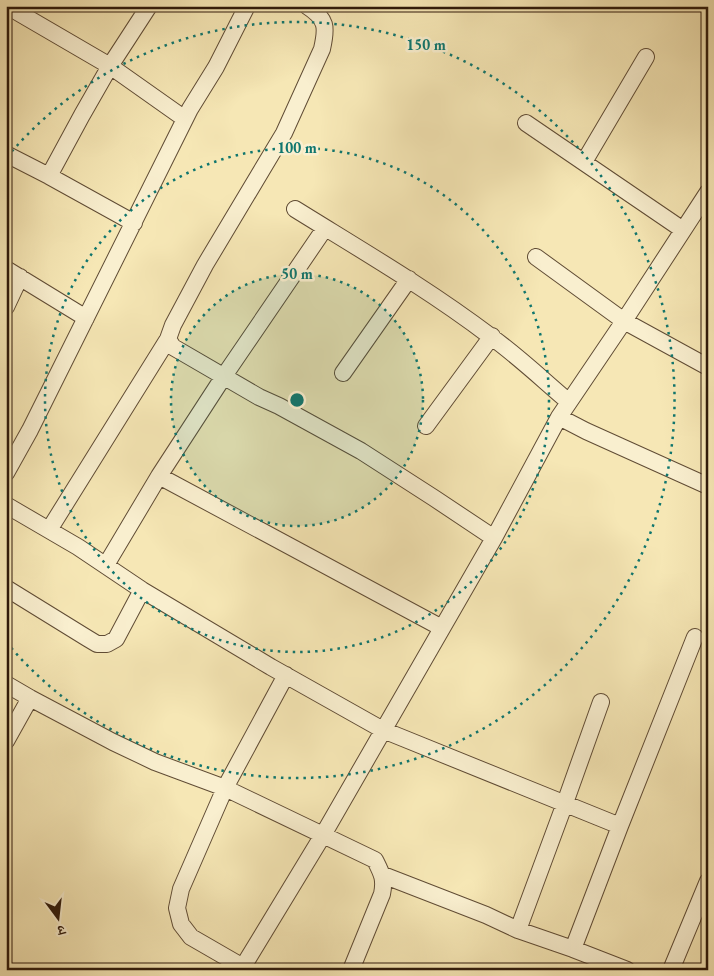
<svg xmlns="http://www.w3.org/2000/svg" width="714" height="976" viewBox="0 0 714 976" font-family="'EB Garamond','Noto Serif Devanagari',serif">
	<rect width="100%" height="100%" fill="#f6e7b5"/>
	<filter id="stains"><feTurbulence type="fractalNoise" baseFrequency=".004" numOctaves="4"/><feColorMatrix values="0 0 0 0 .2 0 0 0 0 .09 0 0 0 0 .02 0 0 0 .5 -.17"/></filter>
	<radialGradient id="worn" r=".72"><stop offset=".6" stop-color="#630" stop-opacity="0"/><stop offset="1" stop-color="#630" stop-opacity=".3"/></radialGradient>
	<g fill="none" stroke-linecap="round" stroke-linejoin="round">
		<g stroke="#604c35" stroke-width="18">
			<path id="street" d="M7,6L110,66L185,119
				M307,6C327,19 327,27 322,49L284,133L205,265L173,325L168,339L173,347L259,397L279,406L361,451L434,498L494,538
				M526,123L683,230
				M6,154L49,176L134,223
				M584,162L646,57
				M49,176L82,115L110,66L149,6
				M295,209C361,250 428,289 490,336C518,356 543,380 569,402
				M536,257L624,321L708,367
				M6,269L86,318
				M6,307L20,277
				M343,373L409,279
				M559,417L586,431L708,486
				M426,426L492,336
				M6,473L30,430L190,109L216,67L247,6
				M159,476L442,628
				M6,505L78,547L142,590L271,667L383,730L620,826
				M49,530L168,339
				M106,565L159,476L224,376L325,228
				M6,588L87,638L97,644H107L116,639L142,590
				M6,684L30,698L113,742L155,762L225,788L375,860C382,874 385,879 382,894L351,970
				M6,741L30,698
				M383,875L486,915L518,930L573,949L627,970
				M518,930L565,803L601,702
				M573,949L620,826L695,637
				M243,967L191,937L181,924L177,908L181,889L225,788L286,675
				M241,970L323,835L494,538L559,417L624,321L708,192
				M671,970L708,881"/>
		</g>
		<use href="#street" stroke="#f9efcf" stroke-width="16"/>
	</g>
	<circle cx="297" cy="400" r="126" fill="#0f766e" fill-opacity=".12"/>
	<g fill="none" stroke="#0f766e" stroke-width="2.5" stroke-dasharray="2.5 5">
		<circle cx="297" cy="400" r="126"/>
		<circle cx="297" cy="400" r="252"/>
		<path d="M7 157A378 378 0 1 1 7 643"/>
	</g>
	<circle cx="297" cy="400" r="8" fill="#0f766e" stroke="#f9efcf" stroke-width="2.5"/>
	<g font-size="15" text-anchor="middle" font-weight="bold" fill="#0f766e" stroke="#f9efcf" stroke-width="5" stroke-linejoin="round" paint-order="stroke">
		<text x="426" y="50">150 m</text>
		<text x="297" y="153">100 m</text>
		<text x="297" y="279">50 m</text>
	</g>
	<rect width="714" height="976" fill="none" stroke="#f6e7b5" stroke-width="25"/>
	<rect x="8" y="8" width="699" height="961" fill="none" stroke="#2e190a" stroke-width="2.5"/>
	<rect x="12" y="12" width="689" height="951" fill="none" stroke="#2e190a"/>
	<g transform="translate(58 918) rotate(165)" stroke="#f9efcf" stroke-width="4" paint-order="stroke">
	<path d="M0-4L9 19L0 12L-9 19Z" fill="#2e190a"/>
	<text y="-8" font-size="14" font-weight="bold" text-anchor="middle" fill="#2e190a">उ</text>
	</g>
	<rect width="100%" height="100%" filter="url(#stains)"/>
	<rect width="100%" height="100%" fill="url(#worn)"/>
</svg>
